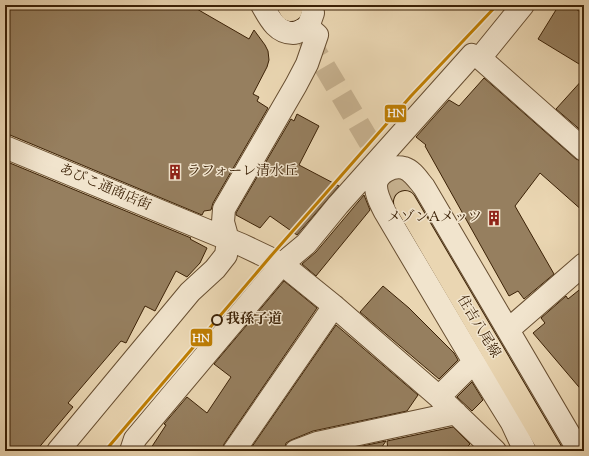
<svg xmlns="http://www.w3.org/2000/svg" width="589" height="456" viewBox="0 0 589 456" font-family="'Sorts Mill Goudy','Noto Serif JP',serif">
	<rect width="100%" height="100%" fill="#ead6b2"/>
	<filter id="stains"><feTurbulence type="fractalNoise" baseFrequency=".005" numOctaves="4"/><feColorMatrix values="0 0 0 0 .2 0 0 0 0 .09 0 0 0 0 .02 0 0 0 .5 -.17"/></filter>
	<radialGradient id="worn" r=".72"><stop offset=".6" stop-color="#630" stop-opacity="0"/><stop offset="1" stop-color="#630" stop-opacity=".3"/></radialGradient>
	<path fill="#967f5f" stroke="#3b2106" d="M5,5H190L249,39L254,30L265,45L268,51L269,60L267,67L253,94L259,97L257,101L268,108L213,203L211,210L204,211L202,215L10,135H5Z
		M559,5H569L584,14V67L538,39Z
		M484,78L576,159L584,162V212L540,173L515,206L554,274L524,299L518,291L509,296L425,146L426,145L416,137L449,100L459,106Z
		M584,78V133L556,109Z
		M297,114L319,126L299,165L339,186L297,235L270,216L260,228L236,215V213L291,119L294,121Z
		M5,161L191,238L190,239L207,248L200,263L187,277L176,271L155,311L145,306L126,343L121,341L68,403L73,407L36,451H5Z
		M364,195L370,210L316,276L302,264L316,252Z
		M284,281L317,308L224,444L222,451H149L166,425L164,424L187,397L207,413L231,377L214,364Z
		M383,286L409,308L454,353L458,360L439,379L360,312Z
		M584,286V393L533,333L545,323L541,318L566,296L568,299Z
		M336,325L418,395L407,411L313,431L291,440L286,443L284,451H249Z
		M472,382L483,400L472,411L457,397Z
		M453,427L470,444L463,451H388L387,441Z
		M386,441L379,451H339Z"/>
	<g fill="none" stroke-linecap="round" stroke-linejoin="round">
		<path stroke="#c7b290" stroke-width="22" stroke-dasharray="22 11" stroke-linecap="butt" d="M291,10L405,202"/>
		<g stroke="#674e31" stroke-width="24">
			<path id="minor" d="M262,5C269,17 276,33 293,33C298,33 303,29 308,27L313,13L311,5
				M480,58L523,5
				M5,147L242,245L282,264L334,306L439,397L495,451
				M508,330L584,264
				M439,397L474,362
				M58,451L190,292L215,269L226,255L228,240L223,222L224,209L296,85L307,64L317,35L308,27
				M131,451L135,439L282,264L306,244L338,205L472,55L480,58L584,150
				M234,451L334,306
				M296,451L317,443L456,413
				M525,451L512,423L474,362L385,212C381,204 376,195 376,186C376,173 393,165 404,168C413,171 418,180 424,187L579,451"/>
		</g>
		<g stroke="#3b2106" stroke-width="24">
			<path id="major" d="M288,5L291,10
				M405,202L551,451"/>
		</g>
		<use href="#minor" stroke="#f1e4cd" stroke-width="22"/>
		<use href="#major" stroke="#ead6b2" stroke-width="22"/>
		<g stroke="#f1e4cd" stroke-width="6">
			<path id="tram-1" d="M105,451L270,257L411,96L497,5"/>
		</g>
		<use href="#tram-1" stroke="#bf7e02" stroke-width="3"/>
	</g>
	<defs>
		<g id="building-bare" transform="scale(1.2)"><path d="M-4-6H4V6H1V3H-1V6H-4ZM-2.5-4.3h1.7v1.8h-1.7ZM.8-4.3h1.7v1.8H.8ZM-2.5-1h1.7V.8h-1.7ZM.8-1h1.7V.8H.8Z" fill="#8f2418" stroke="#f1e4cd" stroke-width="2.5" paint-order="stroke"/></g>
	</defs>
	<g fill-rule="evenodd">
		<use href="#building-bare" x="175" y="172"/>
		<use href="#building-bare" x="494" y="218"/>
	</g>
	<circle fill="#f1e4cd" stroke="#3b2106" stroke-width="2" cx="217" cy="320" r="5"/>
	<g text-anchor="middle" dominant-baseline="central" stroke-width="3" stroke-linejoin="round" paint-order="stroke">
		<g font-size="14" fill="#3b2106" stroke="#f1e4cd" text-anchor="start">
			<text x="187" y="172">ラフォーレ清水丘</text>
			<text x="482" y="218" text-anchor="end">メゾンAメッツ</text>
		</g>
		<g font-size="14" fill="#3b2106" stroke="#f1e4cd">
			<text transform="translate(105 188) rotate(23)">あびこ通商店街</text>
			<text transform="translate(478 327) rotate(59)">住吉八尾線</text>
		</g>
		<g font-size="14" font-weight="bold" fill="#3b2106" stroke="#f1e4cd" text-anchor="start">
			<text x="226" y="320">我孫子道</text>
		</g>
	</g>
	<g stroke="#f1e4cd" stroke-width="1.5">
		<rect x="384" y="104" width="23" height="19" rx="4" fill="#bf7e02"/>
		<rect x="190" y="328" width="23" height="19" rx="4" fill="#bf7e02"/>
	</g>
	<g font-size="11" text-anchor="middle" font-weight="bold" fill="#fff">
		<text x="396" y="117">HN</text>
		<text x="201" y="342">HN</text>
	</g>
	<rect width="589" height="456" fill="none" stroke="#ead6b2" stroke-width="20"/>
	<rect x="6" y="6" width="577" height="444" fill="none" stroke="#3b2106" stroke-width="2"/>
	<rect x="10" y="10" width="569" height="436" fill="none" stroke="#3b2106"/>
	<rect width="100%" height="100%" filter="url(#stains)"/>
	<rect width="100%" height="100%" fill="url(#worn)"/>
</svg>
